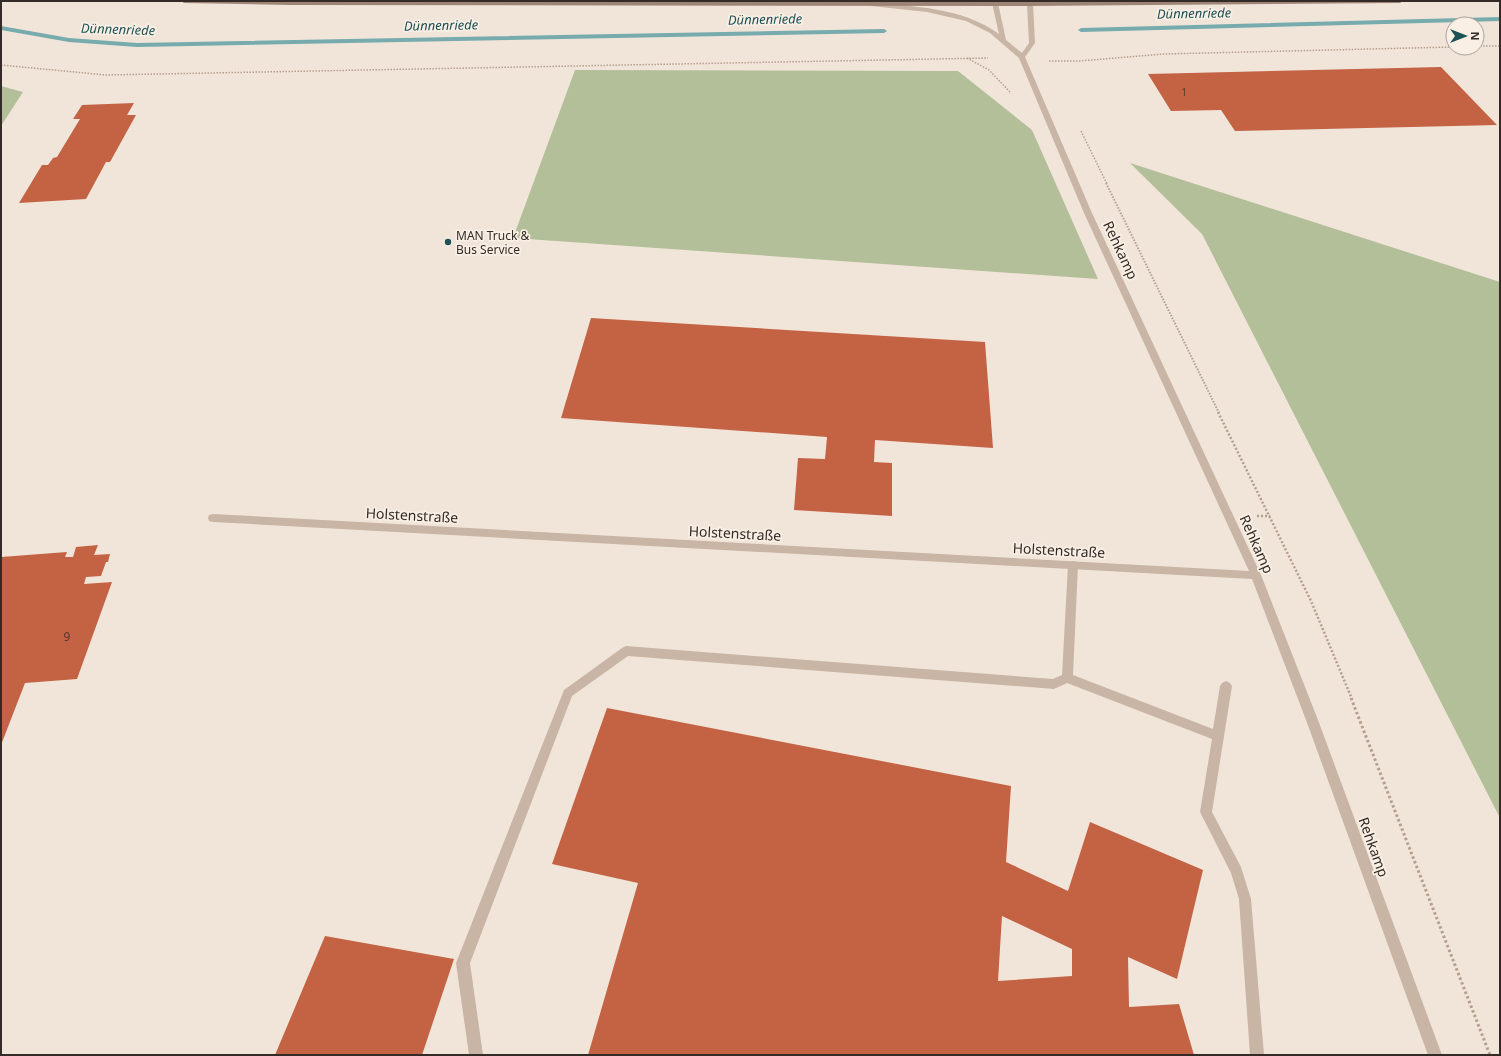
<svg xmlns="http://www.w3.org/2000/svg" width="1501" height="1056" viewBox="0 0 1501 1056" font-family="'Noto Sans',sans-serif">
	<rect width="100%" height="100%" fill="#f1e5d9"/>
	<path fill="#b3bf99" d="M575,70L958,71L1032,130L1098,279L513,238Z
		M1,86L23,92L1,126Z
		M1130,163L1500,282V818L1202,234Z"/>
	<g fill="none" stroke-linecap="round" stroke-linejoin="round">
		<path fill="#78abad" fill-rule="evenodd" d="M1500,17V21L1081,32L1078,30L1081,28Z
			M1,26L69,38L137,43L884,29L887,31L884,33L137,47L69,42L1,30Z"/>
	</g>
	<path fill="#c46244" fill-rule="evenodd" d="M1441,67L1497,125L1235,131L1221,110L1171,111L1148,74Z
		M134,103L127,115H136L110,162H106L86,199L19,203L42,165H48L53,158L57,157L80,119H73L82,105Z
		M591,318L985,342L993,448L875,440L874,462L892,463V516L794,510L798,458L825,459L827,437L561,418Z
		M98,545L94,555L110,554L108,562H106L101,576L86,577L84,584L112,582L77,679L25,683L1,745V557L67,552L65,557H73L76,547Z
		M607,708L1011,786L1006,862L1068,891L1090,822L1203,870L1177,979L1128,957L1129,1007L1179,1004L1194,1055H588L638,883L552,864ZM1002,916L1072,949V976L998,981Z
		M325,936L454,959L422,1055H275Z"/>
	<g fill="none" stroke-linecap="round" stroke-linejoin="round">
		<path stroke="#b49f8f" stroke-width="1.5" stroke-dasharray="1.5 1.5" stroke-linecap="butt" d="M1477,46H1500
			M967,58L989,70L1010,92
			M1049,61H1079L1163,54L1453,47
			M1,65L106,75L988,58
			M1081,131L1107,184"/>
		<path stroke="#b49f8f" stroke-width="2" stroke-dasharray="1.5 1.5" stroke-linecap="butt" d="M1106,183L1219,413"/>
		<path stroke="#b49f8f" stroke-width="2.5" stroke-dasharray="2 2" stroke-linecap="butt" d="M1218,412L1311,601L1352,699
			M1257,516H1270"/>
		<path stroke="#b49f8f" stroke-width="3" stroke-dasharray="2.5 2.5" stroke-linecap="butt" d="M1351,698L1490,1055"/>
		<path fill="#c8b5a5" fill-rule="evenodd" d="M1073,561L1077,562L1078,565L1073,675L1213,729L1220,686L1222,683L1226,681L1230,683L1232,686L1212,812L1241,867L1251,899L1264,1055H1250L1239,899L1231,873L1200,812L1212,739L1067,683L1054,689L628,656L572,696L470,963L483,1055H469L456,963L564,690L622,648L626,646L1053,679L1062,675L1068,565L1069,562Z"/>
		<path fill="#c8b5a5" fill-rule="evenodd" d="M995,1L998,3L1006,40L1022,53L1029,43L1027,4L1030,2L1033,4L1035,43L1025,57L1092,213L1261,575L1318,720L1442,1055H1428L1306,720L1252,579L213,522L209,521L208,518L209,515L213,514L1249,571L1084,213L1019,58L990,33L966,21L927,12L871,6L868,4L871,2C914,7 962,7 999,34L992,3Z"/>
		<path fill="#9c8477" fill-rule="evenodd" d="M181,1L1030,2L1403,1L1400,3L1030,6L289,5L184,3Z"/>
	</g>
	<circle fill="#1d5155" stroke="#f9efe5" stroke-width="1.5" cx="448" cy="242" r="4"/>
	<g text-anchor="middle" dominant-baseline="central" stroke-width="3.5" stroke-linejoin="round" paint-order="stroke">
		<g font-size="10" fill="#58392e">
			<text x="1184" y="92">1</text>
		</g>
		<g font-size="12" fill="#342b26" stroke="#f9efe5" text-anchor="start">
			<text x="456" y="235">MAN Truck &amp;<tspan x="456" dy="14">Bus Service</tspan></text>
		</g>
		<g font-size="12" fill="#58392e">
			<text x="67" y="636">9</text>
		</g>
		<g font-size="13" font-style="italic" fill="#1d5155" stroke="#f9efe5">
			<text transform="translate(1194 13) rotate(-1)">Dünnenriede</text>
			<text transform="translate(765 19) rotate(-1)">Dünnenriede</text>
			<text transform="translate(441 25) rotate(-1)">Dünnenriede</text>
			<text transform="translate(118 29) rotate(2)">Dünnenriede</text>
		</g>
		<g font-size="14" fill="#342b26" stroke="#f9efe5">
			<text transform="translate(1121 250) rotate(65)">Rehkamp</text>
			<text transform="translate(412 515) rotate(3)">Holstenstraße</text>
			<text transform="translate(735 533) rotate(3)">Holstenstraße</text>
			<text transform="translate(1257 544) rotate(66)">Rehkamp</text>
			<text transform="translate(1059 550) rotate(3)">Holstenstraße</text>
			<text transform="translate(1374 847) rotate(70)">Rehkamp</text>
		</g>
	</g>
	<rect width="1501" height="1056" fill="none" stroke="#342b26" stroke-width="4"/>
	<g transform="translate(1465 36) rotate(90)"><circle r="19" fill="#f9efe5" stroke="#aaa199"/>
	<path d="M0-3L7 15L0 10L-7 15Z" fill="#1d5155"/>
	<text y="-6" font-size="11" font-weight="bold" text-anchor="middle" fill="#342b26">N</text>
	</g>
</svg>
